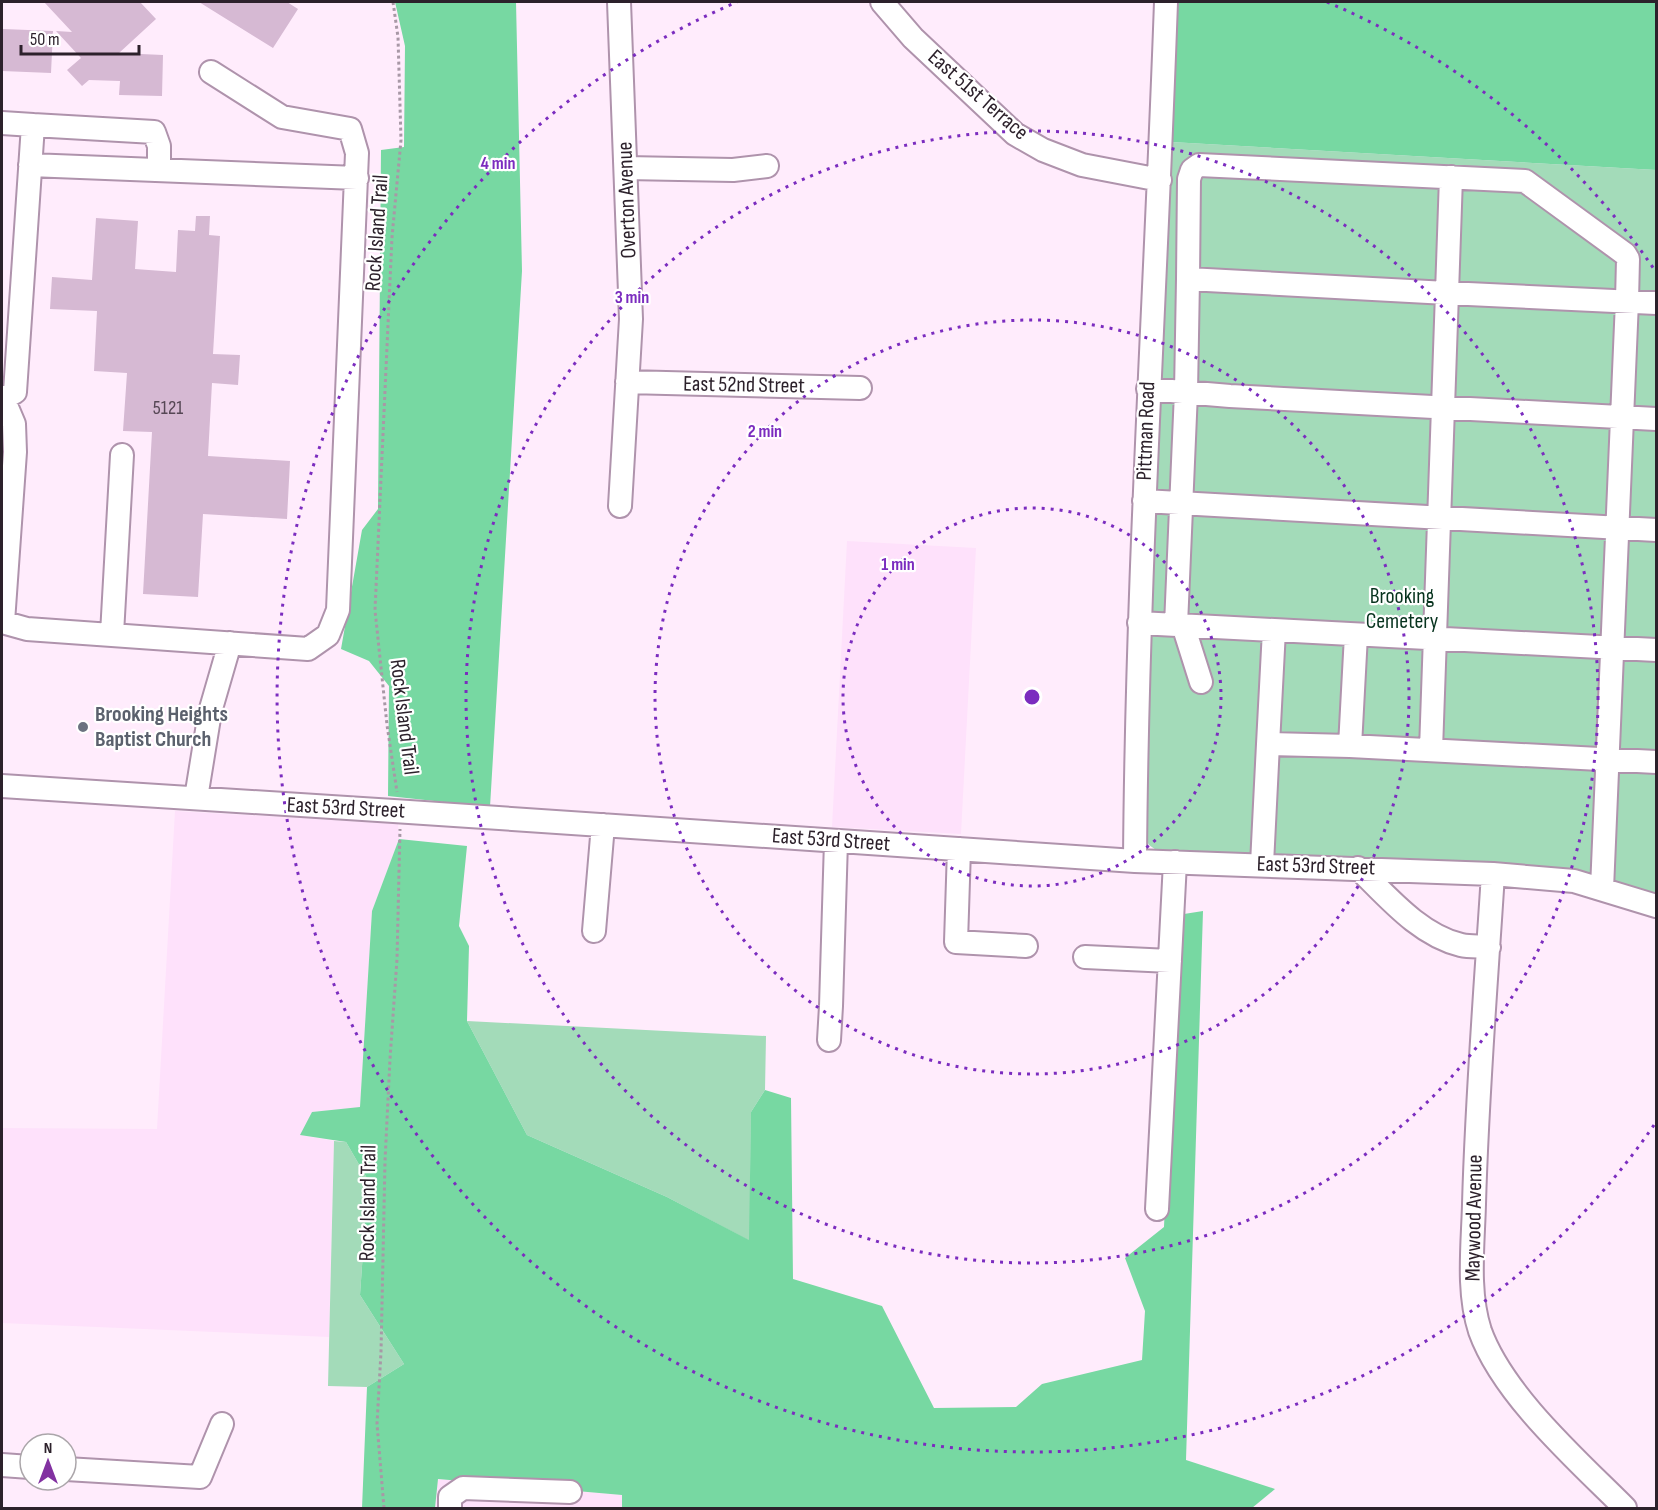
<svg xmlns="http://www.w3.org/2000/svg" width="1658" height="1510" viewBox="0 0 1658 1510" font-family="'Sofia Sans Condensed',sans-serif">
	<rect width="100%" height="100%" fill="#ffecfc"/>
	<path fill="#fee1fb" d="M847,541L976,548L961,834L832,827Z
		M175,811L398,824L399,839L372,911L360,1108L312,1112L301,1135L334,1141L329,1337L2,1323V1128L157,1129Z
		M437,1479L622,1495V1508H435Z"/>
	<path fill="#a3dbb9" d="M1171,142L1656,170V894L1619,883L1566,872L1159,852L1149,845L1144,835L1149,597Z
		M467,1021L766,1036L765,1090L751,1112L750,1241L667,1197L527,1135Z
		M334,1141L346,1142L368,1180L360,1295L404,1364L367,1387L328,1386Z"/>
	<path fill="#77d8a2" d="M395,2H516L522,271L490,807L388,796L389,686L369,661L341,649L362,530L378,509L381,150L404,147L405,46Z
		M1176,2H1656V170L1171,142Z
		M399,839L467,846L459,926L469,946L467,1021L527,1135L667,1197L749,1240L751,1112L765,1090L791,1098L793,1279L882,1306L934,1408L1016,1407L1042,1384L1142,1360L1145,1311L1125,1258L1164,1227L1176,940L1184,914L1203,911L1186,1460L1275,1489L1252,1508H622V1495L438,1479L435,1508H362L367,1387L404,1364L360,1295L368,1180L346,1142L300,1135L312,1112L360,1107L372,911Z"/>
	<path fill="#d6b9d3" d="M44,2H140L156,19L119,53L163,55L162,96L119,95L120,81L89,80L82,86L67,70L81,58L56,31L72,32Z
		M199,2H287L298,9L273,48Z
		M3,29L53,31L51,73L2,71Z
		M196,216H210L209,235L220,236L213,354L240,355L238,385L212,383L208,456L290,461L287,519L203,514L198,597L143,594L152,432L123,431L127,373L94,371L97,311L50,309L52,277L92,280L96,218L138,221L135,269L176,272L178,230L195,231Z"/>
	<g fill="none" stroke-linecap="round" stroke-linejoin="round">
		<g stroke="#af93ac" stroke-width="26">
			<path id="minor" d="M619,2L631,319L620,506
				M882,2L913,38L1015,134L1043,150L1082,165L1160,180
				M2,123L33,125
				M30,165L357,178
				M626,168L733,170L767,166
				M1451,177L1447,293L1656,303
				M1188,279L1189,179L1192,170L1199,165L1525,181L1625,254L1628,259L1627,301L1602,889
				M627,382L860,388
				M1148,389L1230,396L1656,419
				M3,398L14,424L15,452L3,622
				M2,399L15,392L33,125L154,132L159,146V170
				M1144,501L1656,530
				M2,622L27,629L308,649L328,635L338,610L357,153L350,129L282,117L211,72
				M1139,623L1656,650
				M1176,625L1186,392L1188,279L1447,293L1431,750
				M1183,625L1201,682
				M112,634L122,455
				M1268,744L1274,630
				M1350,746L1356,635
				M2,786L409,812L1135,861L1493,874L1574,881L1656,906
				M196,798L210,712L230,643
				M959,849L956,942L1026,946
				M1135,861C1137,574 1156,288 1166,2
				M1262,864L1268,744L1350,746L1656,762
				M1358,868C1387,896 1419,935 1461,945C1470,947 1480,946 1489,947
				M1493,874C1486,984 1477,1094 1474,1204C1473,1245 1467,1291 1480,1331C1503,1395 1577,1460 1625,1508
				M594,931L603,825
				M1085,957L1170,961
				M829,1040L831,1006L836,841
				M1157,1209L1175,862
				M2,1465L30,1467
				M66,1469L200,1477L222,1424
				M450,1508V1497L463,1488L570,1492"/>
		</g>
		<path stroke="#a898a6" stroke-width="3" stroke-dasharray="3 3" stroke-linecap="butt" d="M393,2L398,37L401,140L392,237L375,610L387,725L397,792
			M384,1508L377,1424L381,1352L385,1161L390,1059L397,959L400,829"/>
		<use href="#minor" stroke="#fff" stroke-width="22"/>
	</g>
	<g fill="none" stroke="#7b2cbf" stroke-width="3" stroke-dasharray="3 6">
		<circle cx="1032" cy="697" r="189"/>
		<circle cx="1032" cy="697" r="377"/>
		<circle cx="1032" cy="697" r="566"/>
		<path d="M1654 1125A755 755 0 1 1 737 2M1327 2A755 755 0 0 1 1654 269"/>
	</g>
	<circle fill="#6b7280" stroke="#fff" stroke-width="2" cx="83" cy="727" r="6"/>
	<g text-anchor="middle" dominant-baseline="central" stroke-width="4.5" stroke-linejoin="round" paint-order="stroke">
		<g font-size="20" fill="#564755">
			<text x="168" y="408">5121</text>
		</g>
		<g font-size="22" fill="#2c212b" stroke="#fff">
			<text transform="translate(978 95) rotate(41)">East 51st Terrace</text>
			<text transform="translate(627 200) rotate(-92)">Overton Avenue</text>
			<text transform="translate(377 233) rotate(-86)">Rock Island Trail</text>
			<text transform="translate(744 385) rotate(1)">East 52nd Street</text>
			<text transform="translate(1146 431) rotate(-88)">Pittman Road</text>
			<text transform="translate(404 717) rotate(83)">Rock Island Trail</text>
			<text transform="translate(346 808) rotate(3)">East 53rd Street</text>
			<text transform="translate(831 840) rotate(4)">East 53rd Street</text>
			<text transform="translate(1316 866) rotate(2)">East 53rd Street</text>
			<text transform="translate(368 1203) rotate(-89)">Rock Island Trail</text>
			<text transform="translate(1474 1218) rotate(-89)">Maywood Avenue</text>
		</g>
		<g font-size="22" fill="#07331e" stroke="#fff">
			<text x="1402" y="596">Brooking<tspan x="1402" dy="25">Cemetery</tspan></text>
		</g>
		<g font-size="22" font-weight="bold" fill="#5b616d" stroke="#fff" text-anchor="start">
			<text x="95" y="714">Brooking Heights<tspan x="95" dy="25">Baptist Church</tspan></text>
		</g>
	</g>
	<circle cx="1032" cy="697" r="9" fill="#7b2cbf" stroke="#fff" stroke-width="3"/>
	<g font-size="18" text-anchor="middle" font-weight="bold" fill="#7b2cbf" stroke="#fff" stroke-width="4.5" stroke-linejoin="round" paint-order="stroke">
		<text x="498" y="169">4 min</text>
		<text x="632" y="303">3 min</text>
		<text x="765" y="437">2 min</text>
		<text x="898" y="570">1 min</text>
	</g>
	<rect width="1658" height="1510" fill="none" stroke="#2c212b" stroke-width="6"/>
	<g transform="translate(48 1462)"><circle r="28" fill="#ffffff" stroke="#aba6aa" stroke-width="1.5"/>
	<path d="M0-4.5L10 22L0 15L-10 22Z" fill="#8231a1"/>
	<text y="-9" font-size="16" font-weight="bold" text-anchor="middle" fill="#2c212b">N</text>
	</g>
	<path d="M21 45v9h118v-9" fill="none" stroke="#2c212b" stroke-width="3"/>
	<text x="30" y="45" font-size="18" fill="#2c212b" stroke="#ffffff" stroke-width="4.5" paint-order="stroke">50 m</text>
</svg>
